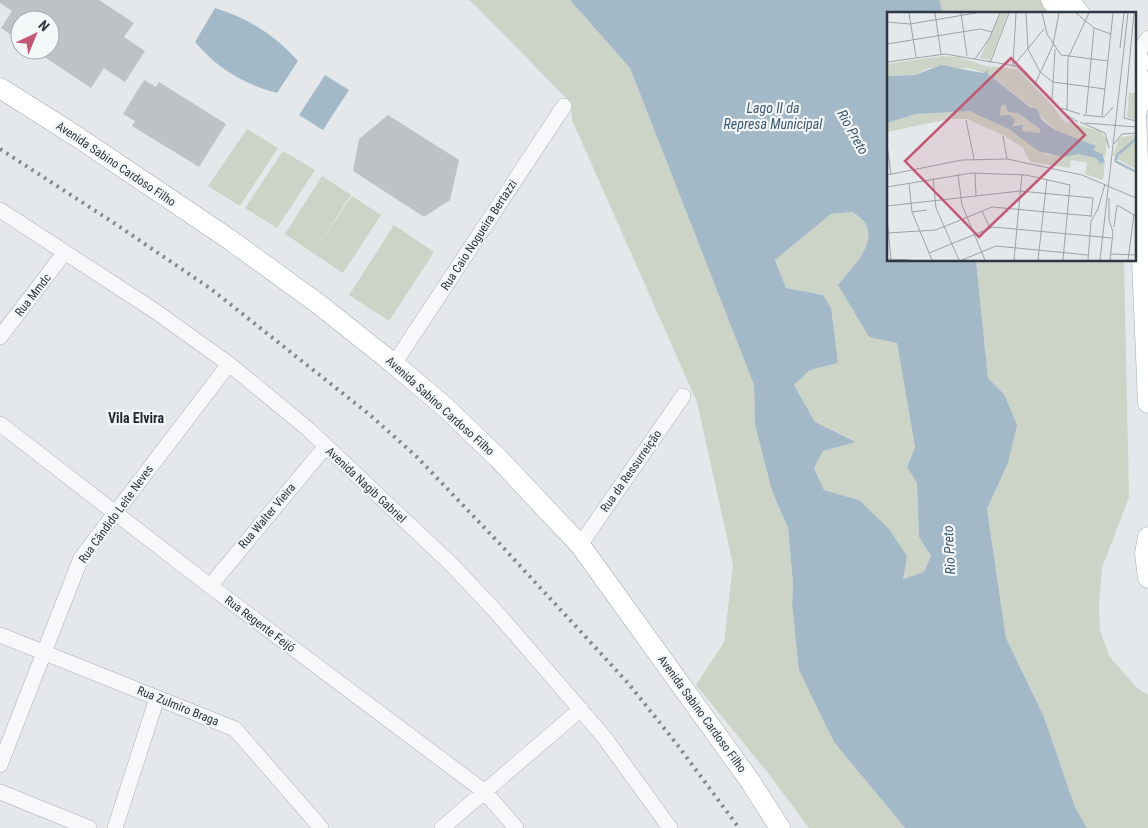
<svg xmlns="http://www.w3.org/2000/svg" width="1148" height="828" viewBox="0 0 1148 828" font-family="'Roboto Condensed',sans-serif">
	<rect width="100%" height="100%" fill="#e5e8eb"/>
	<path fill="#ccd4c7" d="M468,0H570L630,68L754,385L755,425L772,491L788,528L793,583L792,602L834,742L905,828H809L768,773L696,685L724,642L733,565L697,402L572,120L571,103L474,4Z
		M940,0H1045L1054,14H942Z
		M247,129L278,148L240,206L208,186Z
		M283,151L315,170L277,228L245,208Z
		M322,176L351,195L313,253L285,234Z
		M352,196L381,215L343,273L313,253Z
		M853,212C856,215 863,219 865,223C878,245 850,269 838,285L897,343L915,447L907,467L917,483L919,537L931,556L924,572L903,579L859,500L824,490L814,467L823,451L855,441L815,422L794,385L810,370L838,362L823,295L786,288L775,260L831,214Z
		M394,225L434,252L389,321L349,295Z
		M976,260H1124L1129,497L1102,568L1099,606L1100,631L1110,657L1136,687L1148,695V828H1087L1075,807L1044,717L1006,638L987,509L1008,463L1004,394L988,378Z"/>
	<path fill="#a4b9c7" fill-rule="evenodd" d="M570,0H940L942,14H888V260H976L988,378L1004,394L1017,425L1008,463L987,509L1006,638L1044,717L1075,807L1087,828H905L834,742L799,670L792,602L793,583L788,528L772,491L755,425L754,385L630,68ZM853,212C856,215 863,219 865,223C878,245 850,269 838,285L869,337L897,343L915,447L907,467L917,483L919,537L931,556L924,572L903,579L907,556L889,529L859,500L824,490L814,468L823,451L856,442L815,422L794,385L810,370L838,363L831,308L823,295L786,288L775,260L831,214Z
		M215,8C248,18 275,35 298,61L277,93C243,84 217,68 195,42Z
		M325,75L349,90L323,130L299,115Z"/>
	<path fill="#bdc2c7" d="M0,0H99L134,23L124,37L145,51L125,82L104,68L91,88L34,50H50V20H20V41L1,28L12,11L0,3Z
		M144,80L156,87L159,82L226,124L199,167L132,126L135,121L123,114Z
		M388,115L459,160L450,200L424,217L353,171L359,139Z"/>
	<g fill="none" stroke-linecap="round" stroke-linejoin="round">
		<g stroke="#aab0b5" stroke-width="16">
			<path id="minor" d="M1137,54L1148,38
				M0,210L155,311L229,364L308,429L452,565L498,614L604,737L670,828
				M0,337L65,252
				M394,364L564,106
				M0,424L210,586L485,792L516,828
				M580,545L683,396
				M210,586L325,447
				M0,635L235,729L321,828
				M0,765L81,558L229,364
				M0,792L89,828
				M115,828L157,698
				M442,828L581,709"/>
		</g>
		<g stroke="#a5aeb5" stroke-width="21">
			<path id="major" d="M1051,0L1063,14
				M1069,0L1080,14
				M1134,52C1140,58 1141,66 1134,72
				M0,88L76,136L226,237L320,305L394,364L445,407L498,458L580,545L750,781L780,828
				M1134,109L1136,114L1148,403
				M1136,114C1141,98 1144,86 1136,70
				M1148,537L1145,553L1148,578"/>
		</g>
		<use href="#minor" stroke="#f7f8fa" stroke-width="15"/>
		<use href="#major" stroke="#fff" stroke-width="20"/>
		<path stroke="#808993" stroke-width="4" stroke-dasharray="2.5 5" stroke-linecap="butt" d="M0,149L111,221L211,289L370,415L417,457L499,543L628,683L676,743L739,828"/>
	</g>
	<g text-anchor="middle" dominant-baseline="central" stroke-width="4.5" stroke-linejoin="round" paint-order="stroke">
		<g font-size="12" fill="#2e3842" stroke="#f4f7f8">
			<text transform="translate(116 164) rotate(34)">Avenida Sabino Cardoso Filho</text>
			<text transform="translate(479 235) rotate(-57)">Rua Caio Nogueira Bertazzi</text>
			<text transform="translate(33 295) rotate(-52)">Rua Mmdc</text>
			<text transform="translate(440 406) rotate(42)">Avenida Sabino Cardoso Filho</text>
			<text transform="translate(631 471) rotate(-55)">Rua da Ressurreição</text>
			<text transform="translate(366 485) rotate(43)">Avenida Nagib Gabriel</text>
			<text transform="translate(116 514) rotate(-54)">Rua Cândido Leite Neves</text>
			<text transform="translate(267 516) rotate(-50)">Rua Walter Vieira</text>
			<text transform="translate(260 624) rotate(37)">Rua Regente Feijó</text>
			<text transform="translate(178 706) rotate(22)">Rua Zulmiro Braga</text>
			<text transform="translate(702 714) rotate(54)">Avenida Sabino Cardoso Filho</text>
		</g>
		<g font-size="14" font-style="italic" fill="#3c5a72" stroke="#f4f7f8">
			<text x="773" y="108">Lago II da<tspan x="773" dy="16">Represa Municipal</tspan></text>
			<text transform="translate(853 132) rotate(61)">Rio Preto</text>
			<text transform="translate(949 550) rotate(-93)">Rio Preto</text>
		</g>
		<g font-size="14" font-weight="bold" fill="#202933" stroke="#f4f7f8">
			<text x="136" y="418">Vila Elvira</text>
		</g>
	</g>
	<g transform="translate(887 12)">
		<rect width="249" height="249" fill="#e5e8eb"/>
		<path d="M114,1H121L103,48L93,46ZM55,44L71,45L99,54L130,57L166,94L176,109L213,119L220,128L218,146L206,138L208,134L168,118L146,96L101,62L82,56H42L28,63L0,64V52ZM242,81H249V108L240,105ZM118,92L153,117V122L135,119L136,114L125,113L113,104L114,94ZM68,98L82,99L122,117L161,143L191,142L210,146L213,152L218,150L216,168L198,162L200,151L184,148L183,156L143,150L136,136L118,124L80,107H62L0,120V111L29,102ZM249,122V157L230,147L234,140L230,145L226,144L232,126Z" fill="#ccd4c7"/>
		<path d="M54,53L96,61L101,58V62L143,95L150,97L155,108L168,118L209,134L206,138L215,142L218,150L213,152L209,146L191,142L177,145L151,139L122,117L82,99L29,102L0,111V64L28,63ZM118,92L121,100L131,101L153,117V121L135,119L136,113L126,114L128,107L122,103L113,104L114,94Z" fill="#a4b9c7" fill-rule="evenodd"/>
		<path fill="none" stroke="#a4b9c7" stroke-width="2.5" d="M228,149L231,142L249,127M228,149L249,160"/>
		<path fill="none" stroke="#9ca2a7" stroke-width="1" d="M22,1L29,45M48,1L54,42M74,1L80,44M139,1L141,37L153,60L166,70L218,77M155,1L160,22L174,43L221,49M189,1L207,16L224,22M247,1L237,106L249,109M0,10L23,12L89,1M0,32L93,17L105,20M233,36L237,1M88,47L102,27L113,1M0,50L58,42L129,54H126M103,51L122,1M128,52L157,17M126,53L129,1M129,54L178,102L191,110M148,72L166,33L172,1M165,89L168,37M174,96L193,102M180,98L181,46L202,1M199,102L207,16M196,103L217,105L226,95M215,104L226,1M79,108L87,147M193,110L218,121L222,136M198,111L249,115M116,124L120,147M227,132L235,122L249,121M0,133L4,162M88,161L89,184M71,162L75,193L98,248M0,163L75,148L120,147L195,163L249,186M46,166L49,196L72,248M22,171L25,200L45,248M0,175L85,161L139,163L183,173L176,248M222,186V208L226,220M0,194L133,179L206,186L204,205M95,199L103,216M25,200L40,198M0,205L4,248M204,209L211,197L218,172M227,215L230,193L249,204M0,221L49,218L105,195L204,204M42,241L106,215L225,226M224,242L249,243M0,247L23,248M75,248L109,234L201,243M127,248L135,162M151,248L160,167M201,248L204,209M213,248L241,1M223,248L226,220M241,248L247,202"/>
		<path fill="#c15975" fill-opacity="0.15" stroke="#c15975" stroke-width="2.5" d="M124,46L198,123L92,225L18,149Z"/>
		<rect width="249" height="249" fill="none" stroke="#2e3842" stroke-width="2.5"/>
	</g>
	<g transform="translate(35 35) rotate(44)"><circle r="24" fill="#f4f7f8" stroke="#a5abaf"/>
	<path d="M0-4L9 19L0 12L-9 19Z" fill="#c15975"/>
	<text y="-8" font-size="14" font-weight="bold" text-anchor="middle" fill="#2e3842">N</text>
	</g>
</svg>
